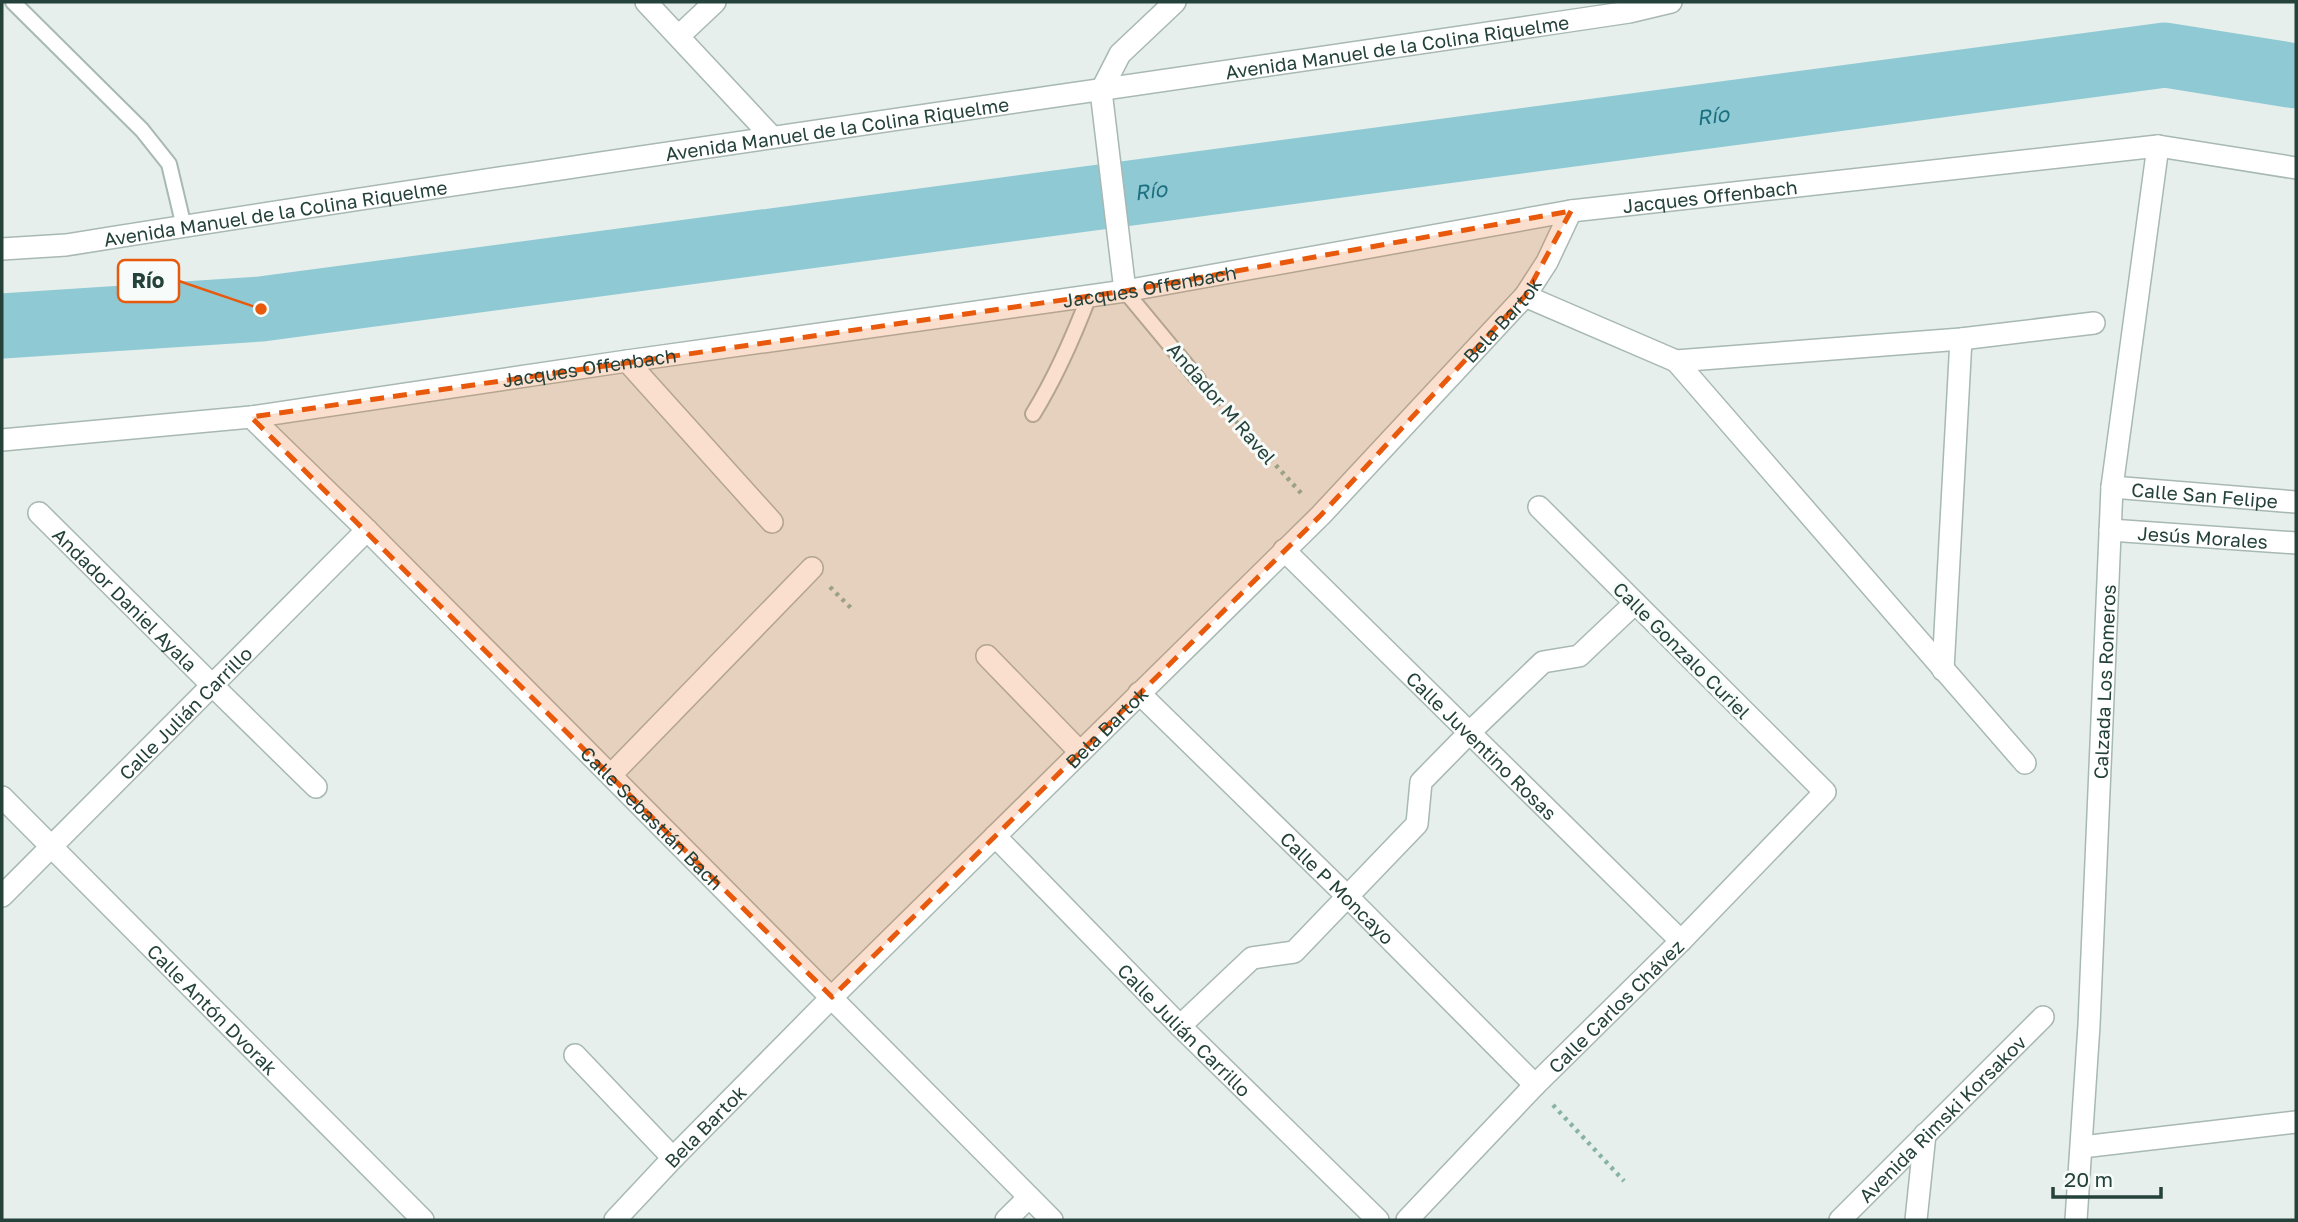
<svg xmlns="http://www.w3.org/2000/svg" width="2298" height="1222" viewBox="0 0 2298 1222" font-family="'Golos Text',sans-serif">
	<rect width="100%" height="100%" fill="#e6efeb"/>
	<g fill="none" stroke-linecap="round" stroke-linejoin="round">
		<path stroke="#8ec9d4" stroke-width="65" id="s1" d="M2,326L261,309L2165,55L2296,76"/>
		<g stroke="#a8b8b2" stroke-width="18">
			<path id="service" d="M13,2L142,130L169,164L184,227
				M1125,291L1198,379
				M1033,414C1057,375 1073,338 1089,296"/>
		</g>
		<g stroke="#a8b8b2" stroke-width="24">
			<g id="pedestrian">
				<path id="s2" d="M39,513L213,686"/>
			</g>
		</g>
		<g stroke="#a8b8b2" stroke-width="24">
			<g id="minor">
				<path d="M646,2L772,137"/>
				<path d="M680,35L715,2"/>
				<path d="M1125,291L1101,91L1120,54L1175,2"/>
				<path d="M1525,296L1676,361L1961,339L2094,323"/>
				<path d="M627,361L772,522"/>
				<path d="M1676,361L2025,763"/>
				<path id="s3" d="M251,417L367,530L1052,1220"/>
				<path id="s4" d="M2,440L251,417L627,361L1125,291L1571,211L2158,146L2296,168"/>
				<path id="s5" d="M2112,487L2296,502"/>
				<path id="s6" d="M2110,530L2296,543"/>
				<path id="s7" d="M1284,550L1681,941"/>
				<path d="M987,656L1080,752"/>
				<path d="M1943,670L1961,339"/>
				<path d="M213,686L316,787"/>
				<path id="s8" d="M1139,693L1349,898L1535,1085"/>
				<path d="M611,775L812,568"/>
				<path id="s9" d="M2,797L423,1220"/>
				<path id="s10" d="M995,836L1180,1026L1378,1220"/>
				<path id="s11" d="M2,896L367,530"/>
				<path d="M1180,1026L1252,958L1294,952L1417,824L1421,782L1469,733L1543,662L1579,656L1635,603"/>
				<path d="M575,1055L673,1158"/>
				<path d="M2082,1147L2296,1122"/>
				<path id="s12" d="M615,1220L673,1158L832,997L1321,515L1525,296L1547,262L1571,211"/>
				<path d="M1006,1220L1029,1197"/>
				<path id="s13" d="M1407,1220L1535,1085L1681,941L1825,792L1539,507"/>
				<path id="s14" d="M1840,1220L2043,1017"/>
				<path d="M1916,1220L1925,1134"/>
				<path id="s15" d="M2076,1220L2089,1025L2112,487L2158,146"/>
			</g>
		</g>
		<g stroke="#a8b8b2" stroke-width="24">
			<g id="tertiary">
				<path id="s16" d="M2,249L66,245C586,162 1108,90 1629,12L1671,2"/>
			</g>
		</g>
		<path stroke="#86b3a5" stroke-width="4.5" stroke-dasharray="3.5 5" stroke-linecap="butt" d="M1213,396L1301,493
			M830,587L852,609
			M1553,1105L1624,1181"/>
		<use href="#service" stroke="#fff" stroke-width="14"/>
		<use href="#pedestrian" stroke="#fff" stroke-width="21"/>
		<use href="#minor" stroke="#fff" stroke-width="21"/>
		<use href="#tertiary" stroke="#fff" stroke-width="21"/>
	</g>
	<path fill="#e8590c" fill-opacity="0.2" stroke="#e8590c" stroke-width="5" stroke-dasharray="14 9" stroke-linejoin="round" d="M1571,211L1525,296L1321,515L832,997L251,417L1125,291Z"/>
	<g text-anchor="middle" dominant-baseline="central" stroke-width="6" stroke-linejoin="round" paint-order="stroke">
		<g font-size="19" fill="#24423a" stroke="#f7fbf9">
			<text stroke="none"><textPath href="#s16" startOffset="1410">Avenida Manuel de la Colina Riquelme</textPath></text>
			<text stroke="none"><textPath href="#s16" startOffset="844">Avenida Manuel de la Colina Riquelme</textPath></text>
			<text stroke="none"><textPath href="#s4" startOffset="1726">Jacques Offenbach</textPath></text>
			<text stroke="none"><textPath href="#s16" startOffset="276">Avenida Manuel de la Colina Riquelme</textPath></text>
			<text stroke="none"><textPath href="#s4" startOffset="1158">Jacques Offenbach</textPath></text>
			<text stroke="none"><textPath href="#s12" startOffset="1264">Bela Bartok</textPath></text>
			<text stroke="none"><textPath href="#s4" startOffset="592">Jacques Offenbach</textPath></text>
			<text transform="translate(1222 403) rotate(49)">Andador M Ravel</text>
			<text stroke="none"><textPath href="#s5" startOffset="93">Calle San Felipe</textPath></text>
			<text stroke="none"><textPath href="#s6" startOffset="93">Jesús Morales</textPath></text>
			<text stroke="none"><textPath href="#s2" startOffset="122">Andador Daniel Ayala</textPath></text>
			<text transform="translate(1682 650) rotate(45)">Calle Gonzalo Curiel</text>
			<text stroke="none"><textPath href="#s15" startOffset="539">Calzada Los Romeros</textPath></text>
			<text stroke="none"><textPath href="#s11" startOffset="259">Calle Julián Carrillo</textPath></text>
			<text stroke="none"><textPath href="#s12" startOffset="696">Bela Bartok</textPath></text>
			<text stroke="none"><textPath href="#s7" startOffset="278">Calle Juventino Rosas</textPath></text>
			<text stroke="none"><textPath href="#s3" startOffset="567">Calle Sebastián Bach</textPath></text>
			<text stroke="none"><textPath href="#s8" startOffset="278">Calle P Moncayo</textPath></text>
			<text stroke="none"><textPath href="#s13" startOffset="299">Calle Carlos Chávez</textPath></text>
			<text stroke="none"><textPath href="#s9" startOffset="299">Calle Antón Dvorak</textPath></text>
			<text stroke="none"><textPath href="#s10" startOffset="271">Calle Julián Carrillo</textPath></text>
			<text stroke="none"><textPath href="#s14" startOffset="144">Avenida Rimski Korsakov</textPath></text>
			<text stroke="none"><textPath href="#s12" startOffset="130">Bela Bartok</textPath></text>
		</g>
		<g font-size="21" font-style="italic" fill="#1c6f80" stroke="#f7fbf9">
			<text stroke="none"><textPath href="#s1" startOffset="1724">Río</textPath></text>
			<text stroke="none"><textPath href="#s1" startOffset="1157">Río</textPath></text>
		</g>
	</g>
	<path fill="none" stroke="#e8590c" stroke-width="2.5" d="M261 309L179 281"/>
	<circle fill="#e8590c" stroke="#f7fbf9" stroke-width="2.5" cx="261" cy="309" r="7"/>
	<rect fill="#f7fbf9" stroke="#e8590c" stroke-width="2.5" x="118" y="260" width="61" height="42" rx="7"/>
	<g font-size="21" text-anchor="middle" font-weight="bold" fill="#24423a">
		<text x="148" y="288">Río</text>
	</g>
	<rect width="2298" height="1222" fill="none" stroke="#24423a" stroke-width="7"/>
	<path d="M2053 1187v10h108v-10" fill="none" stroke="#24423a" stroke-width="3.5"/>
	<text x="2064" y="1187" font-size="21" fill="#24423a" stroke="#f7fbf9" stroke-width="5" paint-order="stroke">20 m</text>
</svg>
